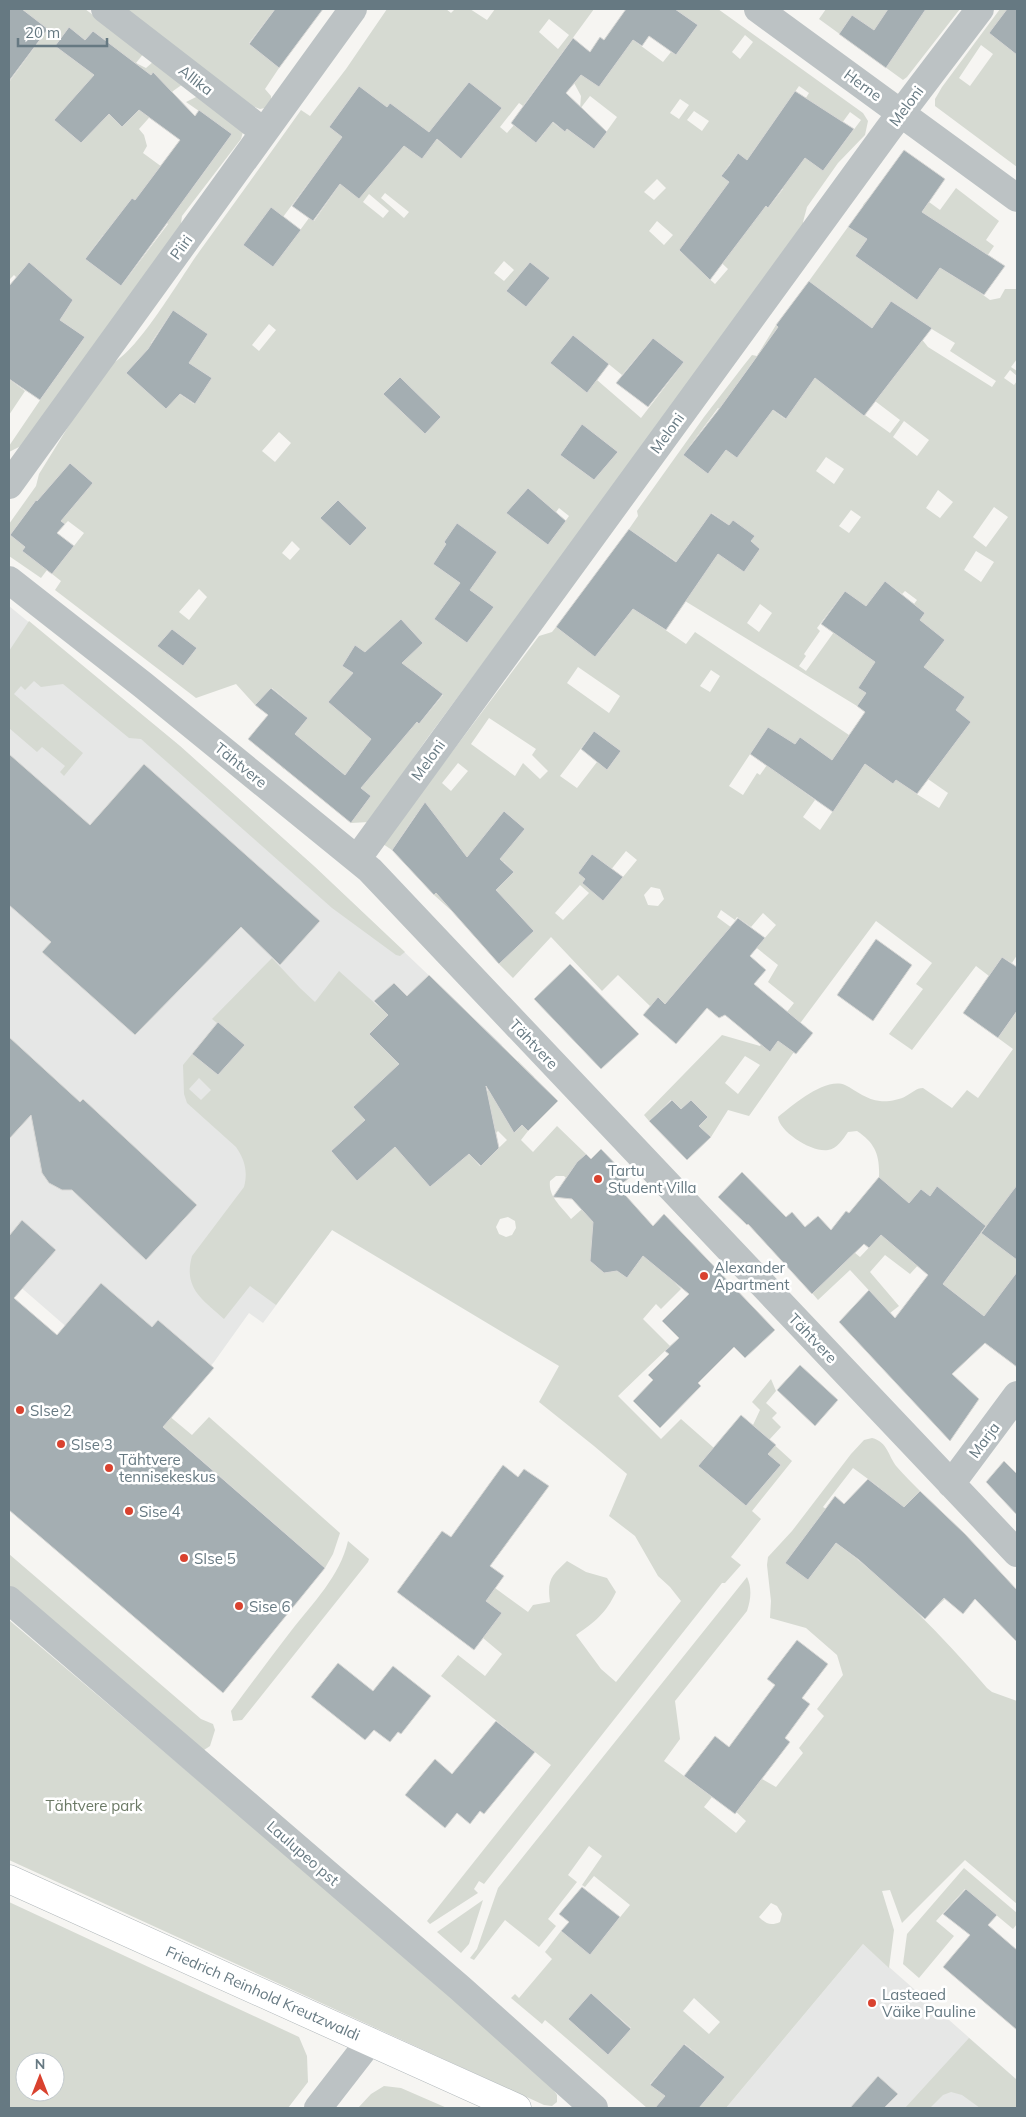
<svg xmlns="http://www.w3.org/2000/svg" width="1026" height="2117" viewBox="0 0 1026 2117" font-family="Mulish,sans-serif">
	<rect width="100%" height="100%" fill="#f6f5f2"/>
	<path fill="#e6e7e6" d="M9,606L180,746L315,867L502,1045L473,1073L332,1230L263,1323L249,1313L214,1362L168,1415L9,1277Z
		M863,1944L1017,2080V2108H726Z"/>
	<path fill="#d6dad2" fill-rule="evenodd" d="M23,9H85L144,53L136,63L146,68L154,61L183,84L173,91L139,129L144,135L147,146L143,153L192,189L232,134L186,102L198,96L243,132L241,139L182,216L179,238L27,443L9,452V446L51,384L9,355V311L14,315L9,300V291L11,293L21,282L14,275L9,280V82L48,29L36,20L9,59V32L25,11ZM69,27L85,40L93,31L129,59L105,91L101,80L71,58L74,54L58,42ZM153,73L164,84L122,127L111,115ZM54,120L102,121L81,143ZM132,198L168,224L121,286L85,259L103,235L115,243L120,215ZM29,263L46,277L35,289L19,275ZM53,290L72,302L60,320L85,337L66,364L39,346Z
		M121,9H275L249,43L279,68L265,89L271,96V100L265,108L260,109L247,104Z
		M387,9H446L451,13L455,9H470L487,20L495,9H594L523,106L519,103L500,127L507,133L514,125L536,143L543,135L532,126L539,112L565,132L567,129L594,149L617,117L590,96L580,109L581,96L573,81L576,67L605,79L620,57L614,26L663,62L671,52L676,55L698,25L675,9H718L863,113L868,121L865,135L838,163L807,207L803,222L804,229L426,740L369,822L351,823L371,796L306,743L284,769L275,760L308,718L272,688L255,705L236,684L196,698L55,590L61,581L47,570L41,578L9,556V524L36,486L39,474L73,419L113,363C140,348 179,280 199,252C233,205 267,158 301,110L310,116L346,69ZM549,19L569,35L558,49L539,32ZM745,35L753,42L740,59L732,52ZM469,82L491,100L461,158L431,135L448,108ZM359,86L387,107L390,103L359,149L329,127ZM799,86L809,93L797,112L786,105ZM680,99L689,105L679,119L670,113ZM694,111L709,121L702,131L687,120ZM850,112L861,120L823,171L813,163ZM765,135L780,186L783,189L768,208L766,206L744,234L709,209L721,193L729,199L737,188L721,176L738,153L754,166L760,158L753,151ZM327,158L340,184L314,221L309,218L273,267L243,245L283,217ZM657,179L666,188L654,200L644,192ZM385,193L409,212L404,218L381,198ZM369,194L389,211L383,218L363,202ZM657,221L673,235L664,245L649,231ZM705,247L728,269L715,284L691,262ZM504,261L514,270L504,281L494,273ZM530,262L550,278L526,307L506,291ZM173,310L208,334L192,358L175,361L151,343ZM269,324L276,330L259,351L252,345ZM573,335L622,375L653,338L684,362L641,418L597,380L586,392L550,363ZM139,359L166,409L126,373ZM192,365L212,378L194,404L175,391ZM400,377L441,417L425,434L384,394ZM279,432L291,443L275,462L262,451ZM592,432L618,452L594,480L560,455L573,437L583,444ZM70,463L93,483L55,481ZM528,488L542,500L522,523L508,511ZM36,500L65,524L68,521L84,533L56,569L42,559L38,563L22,551L25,547L10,535ZM338,500L367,528L350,546L321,518ZM559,508L569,516L548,545L538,537ZM457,524L470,590L494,607L467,643L435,619L460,583L433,564L446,544L444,542ZM292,541L300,549L290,560L282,553ZM199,589L207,597L189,620L179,612ZM401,619L423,643L406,658L385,634ZM172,629L197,648L183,666L158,646ZM355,646L376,659L362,679L342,666ZM424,680L443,695L419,724L391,702Z
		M826,9H960L907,77L903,80L819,19Z
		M1000,9H1007L990,33L1017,55V167L935,106V99L942,87ZM981,45L993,54L970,86L959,78Z
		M956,188L999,221L986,240L994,246L968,284L990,300L1000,298L1005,289H1017V359L1011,367L1017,371V376L1010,370L1004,378L1014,385L1017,381V955L1012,963L1002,957L989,976L976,966L912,1050L889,1034L923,989L916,984L932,963L876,921L784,1045L794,1052L749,1116L728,1110L711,1137L699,1126L708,1117L691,1100L681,1109L671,1100L649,1121L644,1115L722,1035L760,1046L794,1003L768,982L778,965L743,937L702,960L665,1004L658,998L650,1006L618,975L602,991L551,937L513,978L499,964L484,885L453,912L434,895L461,866L415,816L392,850L383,844L539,636L552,632L556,627L584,648L609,640L622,623L609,613L620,599L686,644L695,632L849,735L826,769L817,749L800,737L793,747L768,727L729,786L743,795L757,773L760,775L767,765L815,800L803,817L820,830L865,764L893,784L910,680L859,688L866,693L857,706L685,601L700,578L629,529L638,516L637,511L704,417L744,365L752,355L757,356L776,325L807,349L841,305L809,281L848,227L867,239L855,256L899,287L882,218L863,205L868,199L936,247L928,260L954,277L974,246L948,229L943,230L920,215L929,202L940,210ZM930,328L955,343L950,351L996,381L992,387L928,347L920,337ZM755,359L804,392L785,419L737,384ZM875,401L900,420L890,433L865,415ZM718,408L754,435L726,450L708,474L683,455ZM904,421L929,440L917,456L893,437ZM826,457L844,469L834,484L816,471ZM938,490L953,502L940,518L926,508ZM994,507L1008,517L986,547L973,537ZM851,510L861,517L849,533L839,526ZM712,513L729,525L754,536L751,541L760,549L749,565L738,559L718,554L694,537ZM976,551L994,562L981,582L964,570ZM885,581L902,594L905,591L917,600L914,604L925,613L906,638ZM845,591L857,600L806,671L799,666L806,656L804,654L820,631L817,628ZM760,604L772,613L759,632L747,623ZM926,627L945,640L935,652ZM578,667L620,696L609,713L567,683ZM711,670L720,676L710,692L700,686ZM489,718L536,749L532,755L548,771L540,779L523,763L515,776L471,744ZM594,731L621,751L607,770L597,762L577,788L560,776ZM458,763L468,771L451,791L442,783ZM925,777L948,793L939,808L915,793ZM504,811L525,829L514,842L493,825ZM626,851L637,860L603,901L593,892ZM592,854L608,866L595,883L585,864ZM504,862L514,872L498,888L488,878ZM580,885L589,893L563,920L555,913ZM651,887L660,889L664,899L658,906L648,905L644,895ZM721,910L735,920L737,917L751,927L763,913L776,925L763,940L743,936L717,917ZM745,1056L760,1065L738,1094L725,1083Z
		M9,379L25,391L9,415Z
		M29,621L180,746L315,867L405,952L400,956L396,955L332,908L141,739L129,738L63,684L41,687L34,681L25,690L21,686L14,694L83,753L64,776L60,772L65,766L42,747L37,752L9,728V651Z
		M272,958L300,988L315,1002L339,971L388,1015L369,1034L440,1106L483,1095L518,1061L534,1077L499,1101L528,1131L521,1140L533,1152L557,1126L586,1154L577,1162L568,1180L564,1176H556L550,1181C548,1197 562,1207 571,1219L581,1210L608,1202L590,1261L604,1273L617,1271L627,1278L641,1257L635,1249L666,1273L681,1289L661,1309L656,1304L643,1319L670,1346L618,1396L661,1439L681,1419L714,1448L699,1467L746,1506L781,1465L745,1435L753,1425L760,1410L752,1402L771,1379L776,1391L766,1403L777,1413L772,1418L781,1427L769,1440L792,1461L752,1511L761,1519L731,1557L741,1565L725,1583H722L484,1884L479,1881L474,1889L478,1893L430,1924L427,1921L551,1765L441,1676L458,1655L485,1676L502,1654L483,1638L485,1600L495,1588L528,1612L533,1605L550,1602C547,1580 551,1576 567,1561L586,1572L607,1578L616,1592C606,1613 595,1622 576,1635L601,1669L616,1682L681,1601L670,1587L658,1576L635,1536L609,1516L627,1474L594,1446L539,1402L559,1366L332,1230L276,1305L250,1286L224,1319C202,1299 183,1288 192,1256L244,1187C248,1172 245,1160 236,1147L187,1103L184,1094L183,1065L192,1054L218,1075L244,1045L212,1019ZM199,1078L211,1090L201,1100L189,1089ZM377,1085L423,1122L357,1181L331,1151L365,1120L353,1107ZM498,1131L507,1140L480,1166L472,1157ZM466,1156L430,1187L406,1159ZM508,1217L515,1221L516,1228L512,1235L506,1237L499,1234L496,1227L500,1219Z
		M1017,1011V1210L1005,1201L1006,1236L1017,1244V1273L1011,1282L1017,1287V1302L1014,1305L1000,1295L989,1309L1002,1319L997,1326L943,1284L976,1240L944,1237L910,1274L885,1255L870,1272L899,1306L890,1313L850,1270L818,1300L806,1286L889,1186L879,1177C880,1155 875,1143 857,1131L848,1132C843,1139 837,1149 828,1150C813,1153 779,1132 778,1117C793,1105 825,1077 845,1085C857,1091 867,1100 880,1101C887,1102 900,1100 906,1096C912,1093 916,1088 923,1088L952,1108L967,1090L978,1098L1013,1049L998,1038ZM937,1187L953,1216L914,1263L887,1240L894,1231L889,1227L921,1189L930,1196ZM878,1238L860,1257L849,1248Z
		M168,1415L192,1435L209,1417L340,1533L333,1554L325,1568L161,1425Z
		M872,1438C888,1442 888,1456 897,1467C904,1475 912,1483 920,1491L899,1513L945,1599L936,1607L868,1547L854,1520L879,1487L853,1468L823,1507L826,1509L808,1580L836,1543C893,1585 942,1635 987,1688L992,1692L1017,1701V1904L965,1860L902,1923L890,1890L882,1891L894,1930L889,1968L863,1944L726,2108H699L725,2077L685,2044L650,2084L665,2096L661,2101L669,2108H647L551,2025L545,2020L542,2024L511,1998L515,1994L519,1998L552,1959L545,1952L561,1931L590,1954L630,1905L594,1876L585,1887L582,1885L602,1856L589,1846L568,1875L577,1882L548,1919L556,1926L539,1947L505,1920L474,1960L470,1958L477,1949L498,1888L747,1577C752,1588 751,1599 747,1611L675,1701L680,1739L664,1761L712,1797L704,1807L736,1833L746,1821L734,1810L762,1779L776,1787L803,1753L799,1748L824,1716L817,1709L843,1675L837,1655L806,1628L770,1618L771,1601L767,1565L768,1557L792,1531L851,1454L864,1440ZM771,1903L777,1906L782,1914L780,1922C771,1926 766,1924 759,1917ZM591,1993L631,2028L608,2055L568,2019ZM694,1998L720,2022L709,2034L683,2011Z
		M348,1541L369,1559L368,1562L242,1720L233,1721L231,1711C251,1684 271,1657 291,1631C313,1603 340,1576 348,1541Z
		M9,1554L201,1719L213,1724L215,1730L210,1746L201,1752L9,1588Z
		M9,1620L491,2029L553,2089L557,2095V2102L552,2106L544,2105L9,1860Z
		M964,1868L1017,1913V1924L1013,1929L965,1889L936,1921L954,1936L919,1978L903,1964L907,1934Z
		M483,1900L469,1944L461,1953L437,1932Z
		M9,1902L299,2037L307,2056L308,2082L288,2108H9ZM25,2062H55V2092H25Z
		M969,2038L1017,2080V2108H980L962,2095L951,2092L943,2095L930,2108H905Z
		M384,2086L401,2088L447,2108H358L371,2094Z"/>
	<path fill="#a4aeb2" stroke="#d7d7d5" d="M9,9H22L48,29L9,81Z
		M275,9H323L279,68L249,44Z
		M626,9H675L698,25L676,55L649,36L642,46L633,40L599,87L581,75L566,93L607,132L594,149L567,129L565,132L553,122L536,143L511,123L573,38L590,52L600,37L604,40Z
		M888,9H926L886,68L839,34L852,15L874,30Z
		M1007,9H1017V55L989,33Z
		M69,27L85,40L93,31L151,75L153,72L195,116L199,110L232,134L121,286L85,259L132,198L135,200L180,140L139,110L122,127L109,114L81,143L54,120L94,75L55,46Z
		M469,82L502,108L461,159L437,139L422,159L404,146L359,199L340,184L313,221L292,206L342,137L329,127L359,86L387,107L390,103L429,132Z
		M795,91L854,129L823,171L805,158L768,208L766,206L710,280L679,250L729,182L721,176L729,166L738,153L747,160Z
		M904,150L945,179L922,212L1005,266L984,295L940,268L917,300L855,256L867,239L848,227Z
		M271,207L301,230L273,267L243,245Z
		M29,262L73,300L60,320L85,337L40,400L9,379V286Z
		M530,262L550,278L526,307L506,291Z
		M809,281L872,328L891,301L932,328L864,416L815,378L786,419L773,410L737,458L726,450L708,474L683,455L719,409L778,327L776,325Z
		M173,310L208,334L189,363L212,378L195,404L180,394L166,409L126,373L148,349Z
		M573,335L609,364L587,393L550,363Z
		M653,338L684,362L648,407L616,383Z
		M400,377L441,417L425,434L383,394Z
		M582,424L618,452L594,480L560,455Z
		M70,463L93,483L61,521L65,524L57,533L74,546L52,574L22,551L25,547L10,535L36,500L37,501Z
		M528,488L566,521L548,545L506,513Z
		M338,500L367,528L350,546L320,518Z
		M711,513L729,525L733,520L755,536L751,541L760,549L744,572L718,554L666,630L633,609L595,657L556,627L629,529L676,562Z
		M457,523L497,552L470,590L494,607L467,643L434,619L460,583L433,564L446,544L444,542Z
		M885,581L925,613L920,620L945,640L924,667L965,697L956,710L971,722L917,794L896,780L893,784L865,764L833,812L750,754L768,727L795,744L800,737L832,760L865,712L857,706L866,693L858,688L875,662L821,624L845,591L866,606Z
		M401,619L423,643L402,663L443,694L419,724L417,722L361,788L371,796L351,823L248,739L268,715L255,705L271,688L308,718L295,734L345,775L371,739L328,702L353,673L342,666L355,645L365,652Z
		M172,629L197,648L183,666L157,646Z
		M594,731L621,751L607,770L581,749Z
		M9,754L90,825L144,764L320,921L280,965L241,927L135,1035L42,952L51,942L9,905Z
		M425,802L467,857L504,811L525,829L500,859L514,872L496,890L534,931L499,964L436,893L434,895L392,850Z
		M592,854L623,877L603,901L582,883L585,879L578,873Z
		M738,918L765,938L750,956L766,970L754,984L813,1033L796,1054L778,1041L770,1052L725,1015L719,1018L707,1008L676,1044L643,1015L658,997L665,1004Z
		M876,939L912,965L873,1021L837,995Z
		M1002,957L1017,967V1011L998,1038L963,1013Z
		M570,964L639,1034L601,1069L534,999Z
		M429,975L558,1101L528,1131L522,1125L514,1133L486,1086L499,1148L481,1166L469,1154L430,1187L395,1147L357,1181L331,1151L365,1120L353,1107L399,1064L369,1034L388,1015L374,1001L394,983L407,996Z
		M218,1022L245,1045L218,1075L192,1054Z
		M9,1037L80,1102L83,1099L197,1205L146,1260L72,1190H62L49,1183L42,1173L31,1115L9,1139Z
		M672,1100L681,1109L691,1100L708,1117L699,1126L711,1137L687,1160L649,1121Z
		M601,1149L629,1178L618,1187L653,1226L664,1214L775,1330L745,1358L734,1347L698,1383L701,1386L660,1428L633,1401L653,1380L648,1375L669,1354L665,1351L679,1338L662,1321L689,1294L643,1256L627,1278L617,1271L604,1273L590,1261L593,1222L572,1199L553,1197L577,1162L586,1154L591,1159Z
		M742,1172L786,1217L792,1212L805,1227L818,1216L831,1230L846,1211L849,1213L879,1177L909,1203L921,1189L930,1196L937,1186L986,1226L943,1284L984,1316L1017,1272V1367L985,1343L952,1374L979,1399L950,1441L839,1322L869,1290L895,1318L928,1275L881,1235L869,1248L864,1244L812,1294L748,1224L747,1225L718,1197Z
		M1017,1185V1260L981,1233Z
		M22,1220L56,1250L14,1298L57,1335L101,1283L152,1327L158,1320L214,1368L163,1427L325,1568L223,1693L9,1510V1236Z
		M800,1365L838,1400L815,1426L777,1390Z
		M741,1415L776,1445L768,1454L781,1465L746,1506L698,1466Z
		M1004,1461L1017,1474V1515L986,1482Z
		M503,1465L518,1477L524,1469L549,1486L490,1566L504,1576L486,1601L502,1613L474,1650L397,1592L442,1531L451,1537Z
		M868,1479L904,1507L920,1491L965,1534L1017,1590V1642L975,1599L963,1614L944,1598L925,1619L859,1560L836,1543L808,1580L785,1563L835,1496L844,1504Z
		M797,1640L828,1664L802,1698L810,1704L785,1738L790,1742L735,1814L684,1776L715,1736L729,1747L775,1685L767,1679Z
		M338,1663L373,1691L393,1666L431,1696L401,1734L398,1732L390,1742L374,1730L365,1740L311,1697Z
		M496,1721L535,1752L484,1814L480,1811L470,1824L457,1813L445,1828L405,1795L435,1759L452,1774Z
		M582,1887L620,1917L590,1955L561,1931L569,1922L559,1914Z
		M966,1889L997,1915L988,1925L1017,1950V2030L943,1967L970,1935L943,1914Z
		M591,1993L631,2029L608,2055L568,2019Z
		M684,2044L725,2077L699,2108H655L665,2096L650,2085Z
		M878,2076L898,2094L884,2108H850Z"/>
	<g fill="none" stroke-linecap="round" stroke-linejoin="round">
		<g stroke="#afb6b9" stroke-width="29">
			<path id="secondary" d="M9,1879L517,2108"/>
		</g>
		<path stroke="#bcc2c4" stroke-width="28" d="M105,9L264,132
			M758,9L1017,198
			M9,485L353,9
			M9,580L143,685L370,870L1017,1553
			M357,859L888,130L980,9
			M951,1484L1017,1395
			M9,1600L460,1988L594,2108
			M318,2108L370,2041"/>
		<use href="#secondary" stroke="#fff" stroke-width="28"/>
	</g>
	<g fill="#d9422f" stroke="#fff" stroke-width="2">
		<circle cx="598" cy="1179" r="5"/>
		<circle cx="704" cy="1276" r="5"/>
		<circle cx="20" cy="1410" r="5"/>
		<circle cx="61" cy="1444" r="5"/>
		<circle cx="109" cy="1468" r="5"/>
		<circle cx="129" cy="1511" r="5"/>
		<circle cx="184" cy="1558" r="5"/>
		<circle cx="239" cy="1606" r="5"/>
		<circle cx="872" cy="2003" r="5"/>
	</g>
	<g text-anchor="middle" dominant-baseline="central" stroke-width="5" stroke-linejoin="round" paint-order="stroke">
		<g font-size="15" fill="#667982" stroke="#fff">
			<text transform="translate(196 80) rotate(38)">Allika</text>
			<text transform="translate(863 85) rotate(36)">Herne</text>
			<text transform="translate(906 106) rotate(-53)">Meloni</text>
			<text transform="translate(181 247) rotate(-54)">Piiri</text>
			<text transform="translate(667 433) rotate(-54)">Meloni</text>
			<text transform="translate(428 760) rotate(-54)">Meloni</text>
			<text transform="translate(241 765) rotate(39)">Tähtvere</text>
			<text transform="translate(534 1044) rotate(46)">Tähtvere</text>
			<text transform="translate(813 1338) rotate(46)">Tähtvere</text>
			<text transform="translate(984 1440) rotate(-54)">Marja</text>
			<text transform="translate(303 1853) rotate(41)">Laulupeo pst</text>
			<text transform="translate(263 1993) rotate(24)">Friedrich Reinhold Kreutzwaldi</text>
		</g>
		<g font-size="15" fill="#667982" stroke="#fff" text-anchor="start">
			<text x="608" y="1170">Tartu<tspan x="608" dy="17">Student Villa</tspan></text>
			<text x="714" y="1267">Alexander<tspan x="714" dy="17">Apartment</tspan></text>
			<text x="30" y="1410">SIse 2</text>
			<text x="71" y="1444">SIse 3</text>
			<text x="119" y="1459">Tähtvere<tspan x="119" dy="17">tennisekeskus</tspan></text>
			<text x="139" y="1511">Sise 4</text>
			<text x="194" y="1558">SIse 5</text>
			<text x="249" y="1606">Sise 6</text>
			<text x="882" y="1994">Lasteaed<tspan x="882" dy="17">Väike Pauline</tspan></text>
		</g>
		<g font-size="15" fill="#6b7965" stroke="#fff">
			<text x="94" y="1805">Tähtvere park</text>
		</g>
	</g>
	<rect width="1026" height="2117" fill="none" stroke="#667982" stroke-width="20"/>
	<g transform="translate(40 2077)"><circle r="24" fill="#ffffff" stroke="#c2c9cd"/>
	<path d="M0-4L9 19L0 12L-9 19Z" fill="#d9422f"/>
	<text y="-8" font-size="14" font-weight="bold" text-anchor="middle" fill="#667982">N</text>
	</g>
	<path d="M18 38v8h89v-8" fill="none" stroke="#667982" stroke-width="2.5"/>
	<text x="25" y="38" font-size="15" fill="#667982" stroke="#ffffff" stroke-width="4" paint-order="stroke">20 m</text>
</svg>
